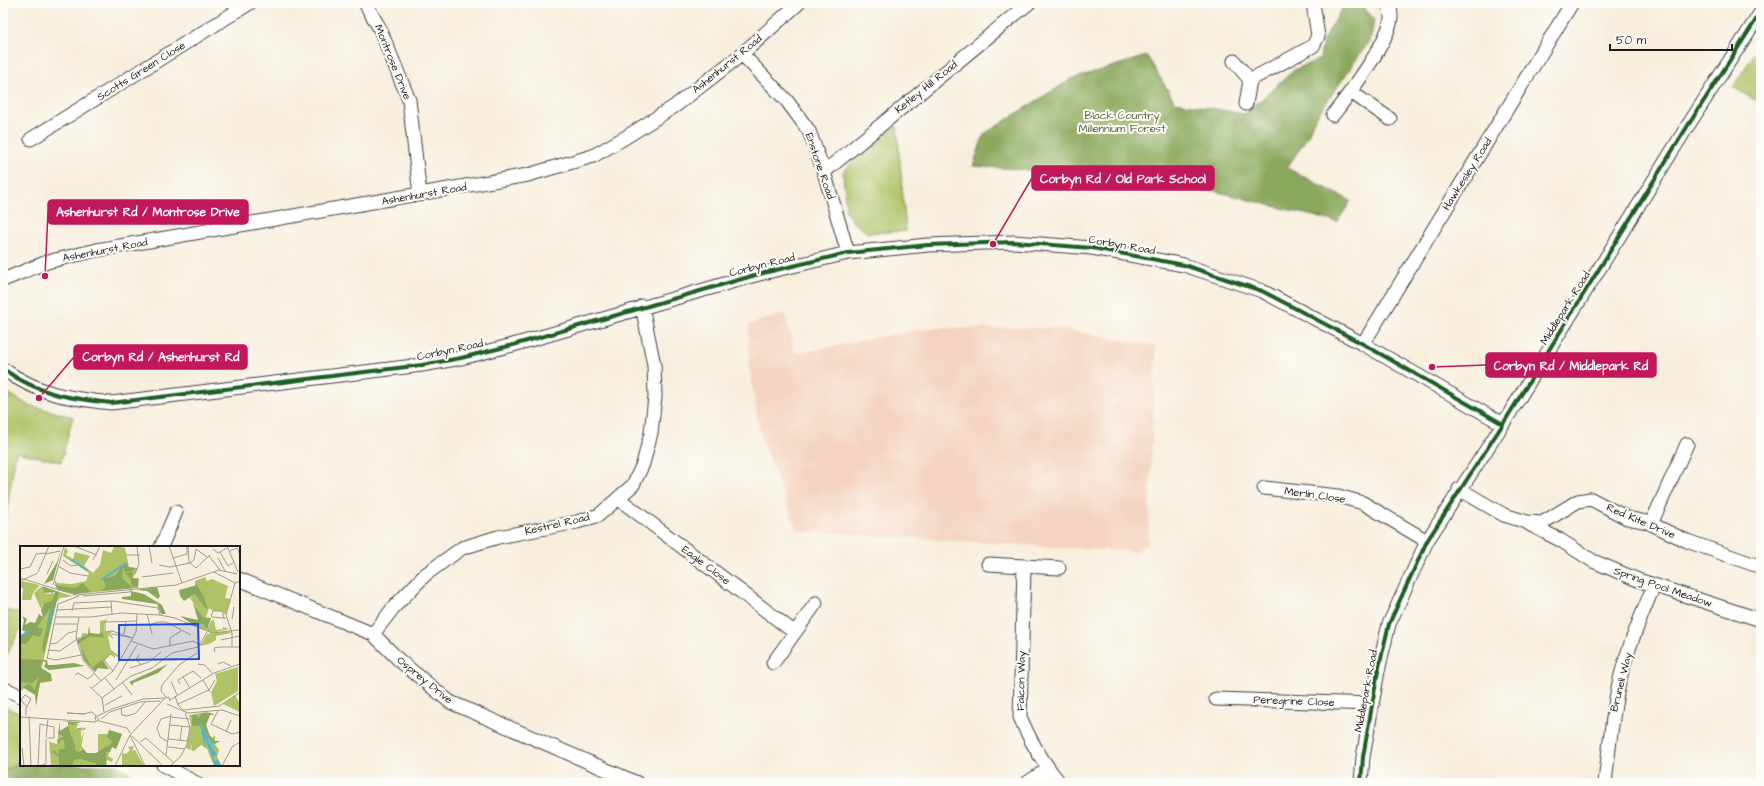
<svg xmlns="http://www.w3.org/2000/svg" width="1764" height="786" viewBox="0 0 1764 786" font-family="'Architects Daughter',sans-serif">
	<rect width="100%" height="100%" fill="#fdfcf7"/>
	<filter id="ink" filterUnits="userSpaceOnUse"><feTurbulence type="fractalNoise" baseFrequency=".025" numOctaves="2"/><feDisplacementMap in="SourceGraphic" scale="8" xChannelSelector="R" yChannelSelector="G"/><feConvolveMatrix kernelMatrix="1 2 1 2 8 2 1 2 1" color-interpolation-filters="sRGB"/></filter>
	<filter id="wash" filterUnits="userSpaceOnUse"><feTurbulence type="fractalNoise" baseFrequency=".012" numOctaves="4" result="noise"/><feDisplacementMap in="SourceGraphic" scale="16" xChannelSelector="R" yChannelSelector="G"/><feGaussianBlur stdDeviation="0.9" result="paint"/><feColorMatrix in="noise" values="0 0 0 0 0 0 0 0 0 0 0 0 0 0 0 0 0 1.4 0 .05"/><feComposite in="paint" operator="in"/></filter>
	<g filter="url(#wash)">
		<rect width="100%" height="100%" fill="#f8eedd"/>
		<path fill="#f4d3c0" d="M785,313L795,354L924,328H1056L1156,346L1148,544L1135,552L797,531L761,439L749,365L748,325Z"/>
		<path fill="#aec266" stroke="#656f41" d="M1759,46L1761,47V104L1733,87Z
			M897,126L906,231L867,233L852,221L846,211L843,172L865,149Z
			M3,390L28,405L73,417L61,462L16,452L3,534Z
			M3,610L21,613V628L3,662Z
			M3,706L21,714V762L3,771Z"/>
		<path fill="#8aa85b" stroke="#53623c" d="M1360,3L1374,19L1371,39L1321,110L1313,122L1309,134L1287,168L1351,201L1337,222L1171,180L973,166L984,134L1071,79L1147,56L1175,102L1245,114L1294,70L1320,59L1323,40L1344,5Z
			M21,762V765H117L147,783H3V771Z"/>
	</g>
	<g filter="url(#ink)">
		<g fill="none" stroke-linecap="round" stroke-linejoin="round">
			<g stroke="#3d3c39" stroke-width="15">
				<path id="minor" d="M365,3L380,29L409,100L420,195
					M742,54L787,101L809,131L824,172L848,253
					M1234,61L1250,80L1246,104
					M1250,80L1313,46L1318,36L1313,3
					M1351,92L1390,119
					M1333,115C1350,93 1382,51 1390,24C1392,17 1391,10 1388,3
					M31,139L250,3
					M824,172L1029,3
					M3,280L47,262L97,250L528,175L593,156L626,137L675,106L742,54L799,3
					M1363,344L1572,3
					M3,369C40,395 68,398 111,403L422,365L461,358L513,345L759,274L848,253L928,245L1014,242L1092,248L1184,265L1262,291L1363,344L1503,424
					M1264,488L1338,496L1363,503L1427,541
					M1459,489L1504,515L1527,522L1542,523L1578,501L1591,499L1627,518L1647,522L1687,541L1761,567
					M619,499L794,632
					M1529,524L1560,540L1593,561L1638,580L1761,620
					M1651,524L1687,444
					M161,547L176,512
					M988,564L1059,568
					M1024,567L1020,717C1030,741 1043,763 1060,783
					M239,579L373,634L400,661L450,702L637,783
					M373,634L394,607L426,574L462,548L498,537L577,522L599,515L633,485L643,464L651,433L655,397L654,365L642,306
					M773,663L816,603
					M3,688L21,696
					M1216,699L1373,704
					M163,765L196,783
					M1027,783L1048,769
					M1361,783L1363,757L1378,671L1389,624L1427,541L1503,424L1687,127L1761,12
					M1605,783C1609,749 1612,716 1619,683C1627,649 1641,617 1654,585"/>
			</g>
			<use href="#minor" stroke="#fff" stroke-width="13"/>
			<g stroke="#fdfcf7" stroke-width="6">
				<path id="cycleway" d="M3,369C40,395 68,398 111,403L422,365L461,358L513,345L759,274L848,253L928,245L1014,242L1092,248L1184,265L1262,291L1363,344L1503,424
					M1361,783L1363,757L1378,671L1389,624L1427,541L1503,424L1687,127L1761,12"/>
			</g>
			<use href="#cycleway" stroke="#1b5e20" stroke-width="4"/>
		</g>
	</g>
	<g text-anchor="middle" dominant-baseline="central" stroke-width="4" stroke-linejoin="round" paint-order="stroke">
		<g font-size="11" fill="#1c1c1c" stroke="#fdfcf7">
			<text transform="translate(393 62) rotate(68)">Montrose Drive</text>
			<text transform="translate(727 64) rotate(-39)">Ashenhurst Road</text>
			<text transform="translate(141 71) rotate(-32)">Scotts Green Close</text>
			<text transform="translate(926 87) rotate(-39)">Ketley Hill Road</text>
			<text transform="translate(820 166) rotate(71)">Enstone Road</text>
			<text transform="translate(1467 174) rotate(-58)">Hawkesley Road</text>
			<text transform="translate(424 194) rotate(-10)">Ashenhurst Road</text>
			<text transform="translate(1122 245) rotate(10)">Corbyn Road</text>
			<text transform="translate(105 250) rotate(-11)">Ashenhurst Road</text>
			<text transform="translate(762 265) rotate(-14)">Corbyn Road</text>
			<text transform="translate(1565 308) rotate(-58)">Middlepark Road</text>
			<text transform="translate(450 350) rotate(-12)">Corbyn Road</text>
			<text transform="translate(1315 495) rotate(8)">Merlin Close</text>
			<text transform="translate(1641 521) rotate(23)">Red Kite Drive</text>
			<text transform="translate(557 524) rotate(-13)">Kestrel Road</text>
			<text transform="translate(706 565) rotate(37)">Eagle Close</text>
			<text transform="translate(1663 587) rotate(19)">Spring Pool Meadow</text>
			<text transform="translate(425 680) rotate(39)">Osprey Drive</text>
			<text transform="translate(1021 681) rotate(-89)">Falcon Way</text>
			<text transform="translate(1621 682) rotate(-76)">Brunell Way</text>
			<text transform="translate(1366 691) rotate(-79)">Middlepark Road</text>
			<text transform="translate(1294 701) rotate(2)">Peregrine Close</text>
		</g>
		<g font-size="11" fill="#565e3a" stroke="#fdfcf7">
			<text x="1122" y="115">Black Country<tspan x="1122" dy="13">Millennium Forest</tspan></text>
		</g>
	</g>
	<g transform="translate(20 546)">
		<rect width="220" height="220" fill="#f8eedd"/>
		<path d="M98,0L105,2L109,21L118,22L113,32H119L118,42L55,48L38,44L35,39V34L37,37L52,38L66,35L69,27L43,10L45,1L48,5L46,9L53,13L55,6L70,10L64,20L73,27L80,19L83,4L91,7L94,1ZM185,31L187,35L192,33L208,40L205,52L211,53L205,69L202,65H193L189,62L186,71H183L170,52L175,47V35ZM2,35L20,39L13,47L11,54H2L3,43L0,39ZM22,40L24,47L30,48L34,45L33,49L37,45L52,50L84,46L40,52L36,57L16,149L4,142L0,146V90L21,74L31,57L23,58L21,63L14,47ZM88,73L84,77V86H92L88,91L91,104L101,111L100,112L91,108L84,115L89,123L78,122L75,126L64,114L57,91L61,92L62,87L80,89V75ZM194,74L196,84L203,83V81L209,83L192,87L175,80L183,78L187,84L191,75ZM210,85L211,87L196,90V94L189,98L180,100L187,88ZM218,121V145L194,160L191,146L197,135L195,128ZM215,149L220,158V166L203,158ZM187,166L191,167L186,177L187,186L192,192L195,189V195H200L195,198L199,204L197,211L202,220H194L187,203L181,199L174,205L171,204L172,197L170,204L166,202L171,180L169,169ZM40,176V185L48,180V176L58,178L56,183L61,185V193L64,185L60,208H78V188H88L89,184L102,188L96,203L92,201L88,210L93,213L92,216L87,214L86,220H31L29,193L30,196L37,198ZM114,200L112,205L115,204L124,220H102V207L106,208L110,204L108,201Z" fill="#aec266"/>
		<path d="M42,1L33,34L24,38L37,16ZM107,17L108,21L115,22L112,25L105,26L103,21L102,32L113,42L80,45L86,41L83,33L95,30L102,20ZM113,26L112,32L118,33V41L112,40L110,32L105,27ZM63,37L71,46L55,48L38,44L35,39L55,42ZM177,39L184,51L188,65L175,48L164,55L160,50L159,44ZM22,40L39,46L24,107L22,102L30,63L17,81L23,83L20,91L13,89L6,98L0,97V90L6,86L2,84L4,74L2,70L7,73L5,79L10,76L15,77L19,68L23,71L21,64L24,57L32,55L35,46L24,47ZM137,41L140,50L138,53L127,45L116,44ZM111,45L124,48L142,59L146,68H141L137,58L102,53V51L111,50ZM173,57L183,71L191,72L187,84L183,78L175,80L160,70L178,74ZM69,79L70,87L79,88L82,86L84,92L70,90L58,98L57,94L68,88ZM60,100L72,122L82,114L89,123L78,122L75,126L64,114ZM0,113L27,114L28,119H33L54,117L65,120L29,124L24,121L26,116L22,115L20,121L31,128L32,135L20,137L16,160L15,149L4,142L0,144L9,137L15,144L19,131L12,137L0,136ZM148,118L138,127L113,137V140L109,136ZM182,167H190L195,169H190L186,179L190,190L195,195H200L194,198L186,189L181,177L182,173L179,180H172V170L175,168L179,172ZM41,175L61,176L52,179L49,177L48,181L55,199V204L59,206L62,204L60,199L67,207H76L91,198L92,195L87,191L89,184L102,188L96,203L92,201L90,206H86V220H78L75,217L60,213L54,214L52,220H39V211L32,206L34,204L38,208L39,203H45L44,194H41L39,198L37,194L44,190L38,188L40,176V185L48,180V176Z" fill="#8aa85b"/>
		<path d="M183,172L181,177L186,189L198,205L186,192L197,209L193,210L195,216L197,213L202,220H195L185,192V203L180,178Z" fill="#53b2d2"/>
		<path fill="none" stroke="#53b2d2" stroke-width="2" d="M52,14L67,24M81,34L106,17M28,80L33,63M0,91L10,84"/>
		<path fill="none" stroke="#a09a90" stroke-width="1" d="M54,0L77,9M102,0H118M129,0L132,17M149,0L162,37M168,0L169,17M207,0L218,26M193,3L198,7L207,2M210,5L217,2L220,8M200,6L208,20L213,17M26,8L40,5M106,9H120M189,10L200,24M153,12L167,8V0M198,12L205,25M43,14L51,20L57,19M73,14L80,0M170,17L174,14L176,3L187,11M170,17L176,22L190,9M139,19L150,21L170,17M38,20L50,27L68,30M0,23L10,21L16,8L27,7M18,26L29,0M194,26L215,37M27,28L33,15M115,28L119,18L117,1M122,31L153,27M0,32L56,49L156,39L199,24L217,28M0,35L18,27M33,39L44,0M63,50L110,46L111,44M91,55L92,68M37,64L91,61M52,65L54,57L93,55L138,62L140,69M127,68L132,88M36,71H71L101,67L140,69L155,72L192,87L219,84M59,71L56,91L63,114L81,135M204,72L202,65H193L191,70L192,71L204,72H206M212,73L214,61M34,78H58M131,79L137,76H146L171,89M220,81V117M104,88L106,75M110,91L92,85L85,86V76L117,75M93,92L90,90L93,88L113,92M201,94L219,90M111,95L133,103L173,95L181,99M30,98L37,97L48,87L57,85M150,100V92L161,85M212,100V87L206,69L215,37L220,35M28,104L40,105L57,93M195,106L194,102L200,101H219M119,109L116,114L122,119M27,112L36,114L61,109M27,113L38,58L59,50M178,118L185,119L192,127M198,118L203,116L211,120M110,122L129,116L141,106M93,125L84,114L90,108L95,111M55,129L58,127L68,133L75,127M163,131L170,142M85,132L94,143M96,134L117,99M183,134L190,146M151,135L157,149M102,136L112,149M160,138L158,134L173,125L181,132M70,141L82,152L84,166M72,142L93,125L103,109L116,86L117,68M155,150L158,159L163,164L199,160L219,147M146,151L141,145L142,139L159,119L177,107M82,152L111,130L132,122L152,107L178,101L187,86M150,154L194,127L220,118M147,158L168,167L202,164L220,170M158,158L189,144L195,134M85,159L102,150M101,162L102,169L107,170L116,167L126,155M198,165L191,178L212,188L220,186M65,168L47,167L64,168L67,167L71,166H72L76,170M6,170V162L11,153L5,149L1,154L7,161M9,170L11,220M0,171L75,176L79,174L77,171M151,171L169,173M81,173L90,166L120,156L140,155M76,175L75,171L92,163L123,153L144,152M79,175L107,182L110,187M150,179L170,181M63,182L57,183L62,184L65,182L64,184M206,186L211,174M112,190L143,220M26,191L28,173M148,193L167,195M160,194L162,180M120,196L126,192L154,217M148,196L140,191L137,182L141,173L151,170M148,201L165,203M2,202L4,220M146,210L151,168M18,220L20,178L34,181V192H27M18,220L26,218V193M95,220L110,189M125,220L110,189L145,152L149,151L150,155M150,220L161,210L167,198L170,181L165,167M202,220L212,201L220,196"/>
		<path fill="#1d4ed8" fill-opacity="0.15" stroke="#1d4ed8" stroke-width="2" d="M178,78L179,113L99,114V79Z"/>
		<rect width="220" height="220" fill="none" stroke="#1c1c1c" stroke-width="2"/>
	</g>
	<path fill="none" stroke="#c2185b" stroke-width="1.5" d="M993 244L1032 178M45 276L48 212M39 398L74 357M1432 367L1486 365"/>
	<g fill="#c2185b" stroke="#fdfcf7" stroke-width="1.5">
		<circle cx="993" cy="244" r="4"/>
		<circle cx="45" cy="276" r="4"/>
		<circle cx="39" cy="398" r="4"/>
		<circle cx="1432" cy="367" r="4"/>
	</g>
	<g fill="#c2185b" stroke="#c2185b" stroke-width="1.5">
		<rect x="1032" y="166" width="182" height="24" rx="4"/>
		<rect x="48" y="200" width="200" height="24" rx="4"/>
		<rect x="74" y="345" width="173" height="24" rx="4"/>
		<rect x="1486" y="353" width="170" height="24" rx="4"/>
	</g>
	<g font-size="12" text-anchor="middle" font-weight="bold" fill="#fff">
		<text x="1123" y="183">Corbyn Rd / Old Park School</text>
		<text x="148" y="216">Ashenhurst Rd / Montrose Drive</text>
		<text x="161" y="361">Corbyn Rd / Ashenhurst Rd</text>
		<text x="1571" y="370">Corbyn Rd / Middlepark Rd</text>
	</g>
	<rect width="1764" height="786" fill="none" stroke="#fdfcf7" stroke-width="16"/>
	<path d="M1610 44v6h122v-6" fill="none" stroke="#1c1c1c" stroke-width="2"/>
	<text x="1616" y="44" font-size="12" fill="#1c1c1c" stroke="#fdfcf7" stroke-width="3" paint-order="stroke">50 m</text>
</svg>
